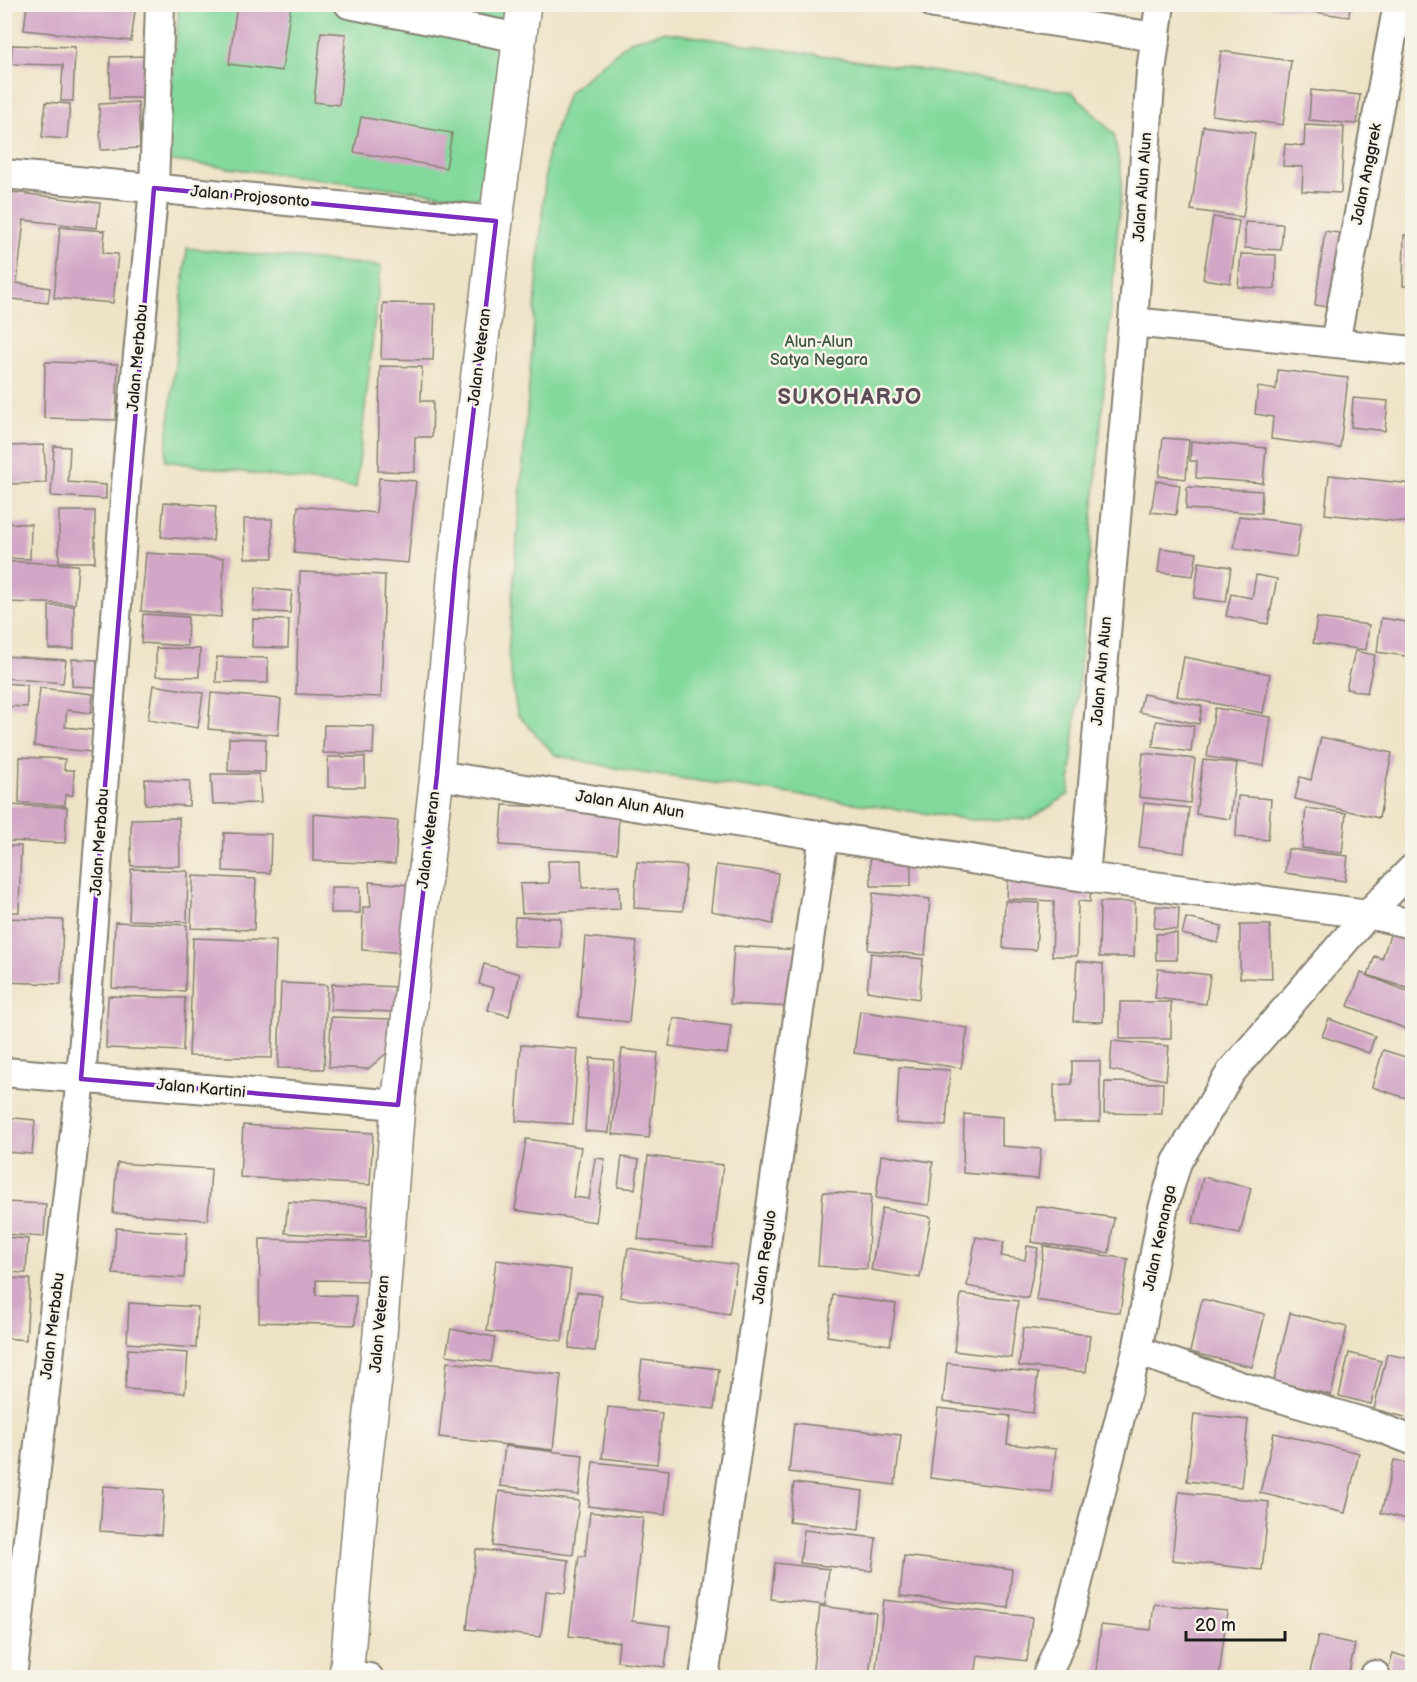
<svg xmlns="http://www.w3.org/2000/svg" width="1417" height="1682" viewBox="0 0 1417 1682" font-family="'Balsamiq Sans',sans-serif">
	<rect width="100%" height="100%" fill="#f7f3e8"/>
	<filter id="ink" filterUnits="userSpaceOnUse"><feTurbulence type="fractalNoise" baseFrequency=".0167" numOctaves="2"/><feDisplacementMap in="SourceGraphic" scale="12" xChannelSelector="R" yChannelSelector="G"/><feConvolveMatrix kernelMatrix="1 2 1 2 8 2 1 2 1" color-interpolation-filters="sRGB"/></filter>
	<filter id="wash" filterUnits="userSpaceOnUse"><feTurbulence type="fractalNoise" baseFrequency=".008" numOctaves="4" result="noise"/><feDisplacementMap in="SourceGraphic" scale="24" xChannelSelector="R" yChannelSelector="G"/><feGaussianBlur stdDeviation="1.35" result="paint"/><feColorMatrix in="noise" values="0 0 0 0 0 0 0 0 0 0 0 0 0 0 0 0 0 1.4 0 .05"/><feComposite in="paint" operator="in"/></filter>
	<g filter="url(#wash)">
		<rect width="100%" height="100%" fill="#eee3c6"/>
		<path fill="#83d99c" stroke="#507a5c" stroke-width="1.5" d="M179,5H513L487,200L165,160Z
			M664,32L1072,92L1114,134L1122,179L1069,794L1031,819L972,820L630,771L555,755L517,714L508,654L547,155L568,93L630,41Z
			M187,248L381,266L356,488L165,461Z"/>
		<g id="blocks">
			<path fill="#d2a6c6" d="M27,4H136L131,41L24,30Z
				M237,4H291L282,71L229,64Z
				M1255,4H1350L1349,17Z
				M321,32L346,34L339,105L314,102Z
				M12,45L75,47L73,101H61L63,65L11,64Z
				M1221,51L1291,61L1283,125L1212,115Z
				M146,56L147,98H110V57Z
				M1311,90L1360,95L1357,124L1309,120Z
				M46,102L70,104L67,139L42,137Z
				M138,102L140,148L101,150L99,104Z
				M361,117L452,133L446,168L354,152Z
				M1305,125L1344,127L1341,193L1302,191L1303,167L1283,166L1285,144L1304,146Z
				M1203,126L1255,133L1243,217L1191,210Z
				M4,191L100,203L97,228L24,220L17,283L50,288L48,303L4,298Z
				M1213,217L1239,221L1230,283L1203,279Z
				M1245,222L1283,224L1281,250L1245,248Z
				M60,227L105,231L103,253L118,254L113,303L54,298Z
				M1325,231L1352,235L1341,309L1315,305Z
				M1404,235H1412V286H1403Z
				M1241,254L1276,255L1275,289L1238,287Z
				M383,303L435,304L433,360L381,359Z
				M45,362L118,364L116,420L44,418Z
				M380,366L422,367L421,401H433L432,437H415V472L378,471Z
				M1278,370L1348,378L1340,448L1271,439L1273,417L1255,414L1258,387L1276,390Z
				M1353,398L1388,401L1385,431L1351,427Z
				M1163,438L1189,440L1186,479L1159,476Z
				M1191,441L1266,448L1263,483L1196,478L1197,461H1190Z
				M44,445L46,483L8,484L6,446Z
				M54,446L70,447L68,482L106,485V499L51,496Z
				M1329,475L1412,484V523L1325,514Z
				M379,478L416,481L408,563L294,553L298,506L376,513Z
				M1156,481L1180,485L1176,515L1151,512Z
				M1187,487L1262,491L1261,513L1186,509Z
				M164,502L216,506L213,541L161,537Z
				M59,511H95V562H59Z
				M1239,516L1301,524L1296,557L1234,548Z
				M244,519H272L273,558H245Z
				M4,523L31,524L30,559L4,558Z
				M1161,548L1197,553L1193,576L1158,572Z
				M146,553L224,558L221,617L141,611Z
				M4,561L78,565L75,604L4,602Z
				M1199,562L1231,567L1226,602L1194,598Z
				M300,572L385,575L381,697L296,694Z
				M1256,575L1277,579L1268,624L1226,616L1231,594L1252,598Z
				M255,588L292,591L290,613L253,611Z
				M49,606H74V649H49Z
				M143,614L188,617L187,646L141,643Z
				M1317,618L1369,625L1366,650L1313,643Z
				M1381,618L1412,623V657L1377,652Z
				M253,619L289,620L288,648L252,647Z
				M156,648L200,649L199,677L156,676Z
				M1355,651L1375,655L1367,693L1346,689Z
				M4,656L66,660L63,683L4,678Z
				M217,657L268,658V683L216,682Z
				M1184,657L1270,674L1263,713L1177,696Z
				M72,659L97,660L96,687L72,686Z
				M4,683L27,685V707L4,706Z
				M153,685L203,693L198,728L148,720Z
				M40,688L93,694L91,713L67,710L65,727L93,730L91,752L34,746Z
				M211,693L281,699L278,735L208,729Z
				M1143,694L1202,706L1199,724L1139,712Z
				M1215,708L1271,717L1264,766L1207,757Z
				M1156,721L1194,726L1191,752L1153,747Z
				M324,725L374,726L373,754L323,753Z
				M1321,737L1392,753L1379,818L1295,799L1300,777L1311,780Z
				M229,738L266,739L265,772L228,771Z
				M1143,753L1195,759L1190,803L1139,797Z
				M20,757L65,759L64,770H74L73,795H65V805L19,803Z
				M328,757H365V787H328Z
				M1203,760L1237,763L1230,819L1196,814Z
				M1411,766H1412V793H1407Z
				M211,774H259L261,803L213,804Z
				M145,779L190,781L189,806L145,804Z
				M1238,796L1271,799L1268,840L1236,837Z
				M1144,803L1189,808L1184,853L1139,847Z
				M4,805L67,807L65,843L4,841Z
				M503,805L619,810L617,853L500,845Z
				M1306,808L1346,813L1342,853L1302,848Z
				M313,814L398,821L395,864L313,861Z
				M179,818L180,866H131V819Z
				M224,833L271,834L270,873L223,871Z
				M4,846H21L19,912H4Z
				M1288,849L1348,856L1345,881L1285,873Z
				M870,857H911V886H871Z
				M581,860L582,888L619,886L620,909L522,913L520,884L549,883L548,861Z
				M637,862L686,866L683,911L634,908Z
				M716,865L778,873L773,924L711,911Z
				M131,869L188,871L187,922L129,920Z
				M193,876L256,879L254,930L191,928Z
				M1008,878L1091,881L1090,902L1078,901L1077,956H1052L1054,901L1007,899Z
				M369,882L412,885L409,953L362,950L363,907H371Z
				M331,887H360V913H331Z
				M873,893L930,899L925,955L868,950Z
				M1005,901L1039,903L1036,950L1003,948Z
				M1100,902H1135L1134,957H1099Z
				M1156,906L1179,908L1178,930L1154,928Z
				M515,917L561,918L560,948L513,946Z
				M4,918L63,920L61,984L4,982Z
				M1186,918L1222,926L1218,943L1182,934Z
				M115,922L187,925L185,991L112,988Z
				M1240,925H1270L1272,979L1240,978Z
				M1392,929L1412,937V990L1368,975L1375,956L1382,959Z
				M1177,933V960H1156V934Z
				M585,937L637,942L629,1022L578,1017Z
				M193,938L276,941L272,1058L189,1056Z
				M734,946L799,950L796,1007L730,1004Z
				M871,953L923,959L919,999L867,991Z
				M1077,961L1103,964V1022L1073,1021Z
				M484,964L520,974L509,1016L488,1010L494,988L479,984Z
				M1158,969L1210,975L1206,1004L1155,998Z
				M1361,973L1412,993V1022L1409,1030L1348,1006Z
				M281,983L327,985L324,1069L278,1068Z
				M332,984L399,987L398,1012L331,1010Z
				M108,996L185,998L183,1051L106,1048Z
				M1120,1002H1171V1039H1120Z
				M860,1011L968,1028L961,1068L854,1053Z
				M331,1017L390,1019L389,1051L368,1069L329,1067Z
				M674,1018L731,1026L727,1054L669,1046Z
				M1329,1019L1375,1036L1369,1053L1322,1036Z
				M1112,1041L1169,1046L1166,1080L1110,1070Z
				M521,1045L578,1049L573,1124L516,1121Z
				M622,1049L658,1053L649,1138L612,1134Z
				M1383,1050L1412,1059V1100L1372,1087Z
				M590,1058L614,1060L609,1133L585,1131Z
				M1072,1061H1100V1122H1054V1085L1072,1084Z
				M899,1067L950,1070L946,1126L896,1123Z
				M1105,1082L1163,1083L1162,1114L1104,1113Z
				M964,1114L1002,1117V1146L1041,1149L1038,1179L963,1173Z
				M4,1117L35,1120L32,1154L4,1152Z
				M243,1125L373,1133L370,1185L240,1177Z
				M526,1139L581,1147L573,1197L589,1199L595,1158L605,1159L596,1222L515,1210Z
				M881,1155L933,1162L929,1205L876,1198Z
				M648,1156L723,1165L713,1248L638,1239Z
				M622,1157L639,1160L635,1189L618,1187Z
				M117,1163L211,1169L208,1220L113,1213Z
				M1203,1177L1251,1188L1240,1234L1193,1223Z
				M823,1192L871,1195L867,1269L818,1266Z
				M4,1202L46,1204L44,1237L4,1234Z
				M288,1202L368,1206L366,1238L285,1233Z
				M1036,1206L1114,1218L1109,1253L1031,1242Z
				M882,1208L931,1217L920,1278L871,1270Z
				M116,1228L187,1233L184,1278L113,1274Z
				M4,1237L28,1239L26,1273L4,1272Z
				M976,1237L1004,1242L1001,1256L1025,1260L1027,1246L1038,1248L1028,1298L967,1286Z
				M260,1239L374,1242L373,1281L316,1280V1295L356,1296L355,1325L259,1322Z
				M1044,1246L1128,1259L1120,1313L1036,1300Z
				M628,1248L737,1265L729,1314L620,1297Z
				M496,1260L571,1270L562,1341L487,1331Z
				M4,1278L30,1279L26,1340L4,1338Z
				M577,1292L602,1295L595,1351L569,1348Z
				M961,1294L1018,1301L1011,1358L954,1351Z
				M833,1295L896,1304L890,1345L827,1336Z
				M1202,1299L1265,1314L1252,1367L1190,1352Z
				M129,1303L198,1307L196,1348L127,1343Z
				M1290,1313L1347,1327L1331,1395L1274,1381Z
				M1023,1328L1090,1335L1086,1372L1019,1366Z
				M451,1329L495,1337L491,1362L446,1355Z
				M128,1349L188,1353L185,1393L125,1389Z
				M1349,1353L1381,1361L1371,1404L1339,1396Z
				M1387,1354L1412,1359V1419L1374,1409Z
				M642,1360L719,1369L714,1409L637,1400Z
				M447,1362L561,1375L553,1450L439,1437Z
				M947,1363L1038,1373L1033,1413L943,1402Z
				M608,1407L662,1413L657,1464L602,1458Z
				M938,1408L1010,1416L1007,1444L1056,1449L1051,1492L930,1478Z
				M1194,1414L1248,1420L1241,1487L1187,1481Z
				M794,1423L901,1435L895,1485L789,1472Z
				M1274,1433L1359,1453L1345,1513L1260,1493Z
				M505,1446L583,1455L579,1495L500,1486Z
				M1394,1460L1412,1464V1520L1381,1513Z
				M593,1462L669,1470L665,1515L588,1506Z
				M794,1483L863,1491L859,1530L789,1522Z
				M103,1486L164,1490L161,1535L100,1531Z
				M499,1491L579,1501L573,1555L493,1546Z
				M1179,1492L1269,1502L1262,1570L1172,1560Z
				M590,1512L643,1518L632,1621L670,1626L665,1667L617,1661L619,1642L569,1636L579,1556H585Z
				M804,1530L876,1538L872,1571L800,1563Z
				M476,1549L569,1560L565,1593L546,1591L541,1637L467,1629Z
				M904,1556L1012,1569L1008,1608L900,1596Z
				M775,1563L829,1569L825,1605L771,1599Z
				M884,1600L1032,1617L1027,1661L978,1655L975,1677H875Z
				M1154,1604L1227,1611L1219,1677H1151L1096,1672L1101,1625L1151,1630Z
				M820,1606L876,1613L869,1677H812Z
				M1318,1636L1355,1644L1348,1677H1309Z
				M1393,1653L1412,1659V1677H1386Z"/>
		</g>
	</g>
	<g filter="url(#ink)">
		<use href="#blocks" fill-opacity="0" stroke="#858071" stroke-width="1.5"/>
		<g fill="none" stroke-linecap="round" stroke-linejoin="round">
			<g stroke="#858071" stroke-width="32">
				<path id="minor" d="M349,4L520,38
					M934,4L1156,37
					M4,174L496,221
					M1133,322L1412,351
					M1335,343L1398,4
					M437,775L1085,877L1368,914L1412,924
					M1085,877L1133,322L1151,71L1160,4
					M4,1072L398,1105
					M1137,1351L1243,1387L1373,1425L1412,1440
					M347,1674L369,1678
					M12,1678L81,1079L128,459L154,188L160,4
					M704,1678L824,835
					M1046,1678L1065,1632L1137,1351L1163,1209L1177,1162L1231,1072L1368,914L1412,869
					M1374,1678L1375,1675"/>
			</g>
			<g stroke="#858071" stroke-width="36">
				<path id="secondary" d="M346,1678L362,1492L380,1335L398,1105L437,775L455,568L496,221L524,4"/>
			</g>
			<use href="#minor" stroke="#fff" stroke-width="28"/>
			<use href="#secondary" stroke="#fff" stroke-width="33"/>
		</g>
	</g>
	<path fill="none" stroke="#7b2cbf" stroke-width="4.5" stroke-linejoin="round" d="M154,188L496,221L455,568L437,775L398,1105L81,1079Z"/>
	<g text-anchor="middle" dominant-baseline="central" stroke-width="5" stroke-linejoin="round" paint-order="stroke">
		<g font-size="16" fill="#1c1c1c" stroke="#f7f3e8">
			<text transform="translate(1367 174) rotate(-79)">Jalan Anggrek</text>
			<text transform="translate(1143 187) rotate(-86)">Jalan Alun Alun</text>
			<text transform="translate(250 197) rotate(5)">Jalan Projosonto</text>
			<text transform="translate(480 357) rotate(-83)">Jalan Veteran</text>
			<text transform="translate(138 358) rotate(-85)">Jalan Merbabu</text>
			<text transform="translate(1102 671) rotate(-85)">Jalan Alun Alun</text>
			<text transform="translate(630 805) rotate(9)">Jalan Alun Alun</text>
			<text transform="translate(429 840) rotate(-83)">Jalan Veteran</text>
			<text transform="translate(100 842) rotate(-86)">Jalan Merbabu</text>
			<text transform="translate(201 1089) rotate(5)">Jalan Kartini</text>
			<text transform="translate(1160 1238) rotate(-78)">Jalan Kenanga</text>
			<text transform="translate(765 1257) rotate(-82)">Jalan Regulo</text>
			<text transform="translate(380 1324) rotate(-85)">Jalan Veteran</text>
			<text transform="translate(53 1326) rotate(-83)">Jalan Merbabu</text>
		</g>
		<g font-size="16" fill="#3b5542" stroke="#f7f3e8">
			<text x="819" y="342">Alun-Alun<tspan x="819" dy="18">Satya Negara</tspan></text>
		</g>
		<g font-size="22" font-weight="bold" letter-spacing="1.5" fill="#5c4c58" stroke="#f7f3e8">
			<text x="850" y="397">SUKOHARJO</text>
		</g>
	</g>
	<rect width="1417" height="1682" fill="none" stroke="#f7f3e8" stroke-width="24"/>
	<path d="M1186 1631v9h99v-9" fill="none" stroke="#1c1c1c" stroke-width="3"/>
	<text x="1195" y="1631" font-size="18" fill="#1c1c1c" stroke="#f7f3e8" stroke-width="4.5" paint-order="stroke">20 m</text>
</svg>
